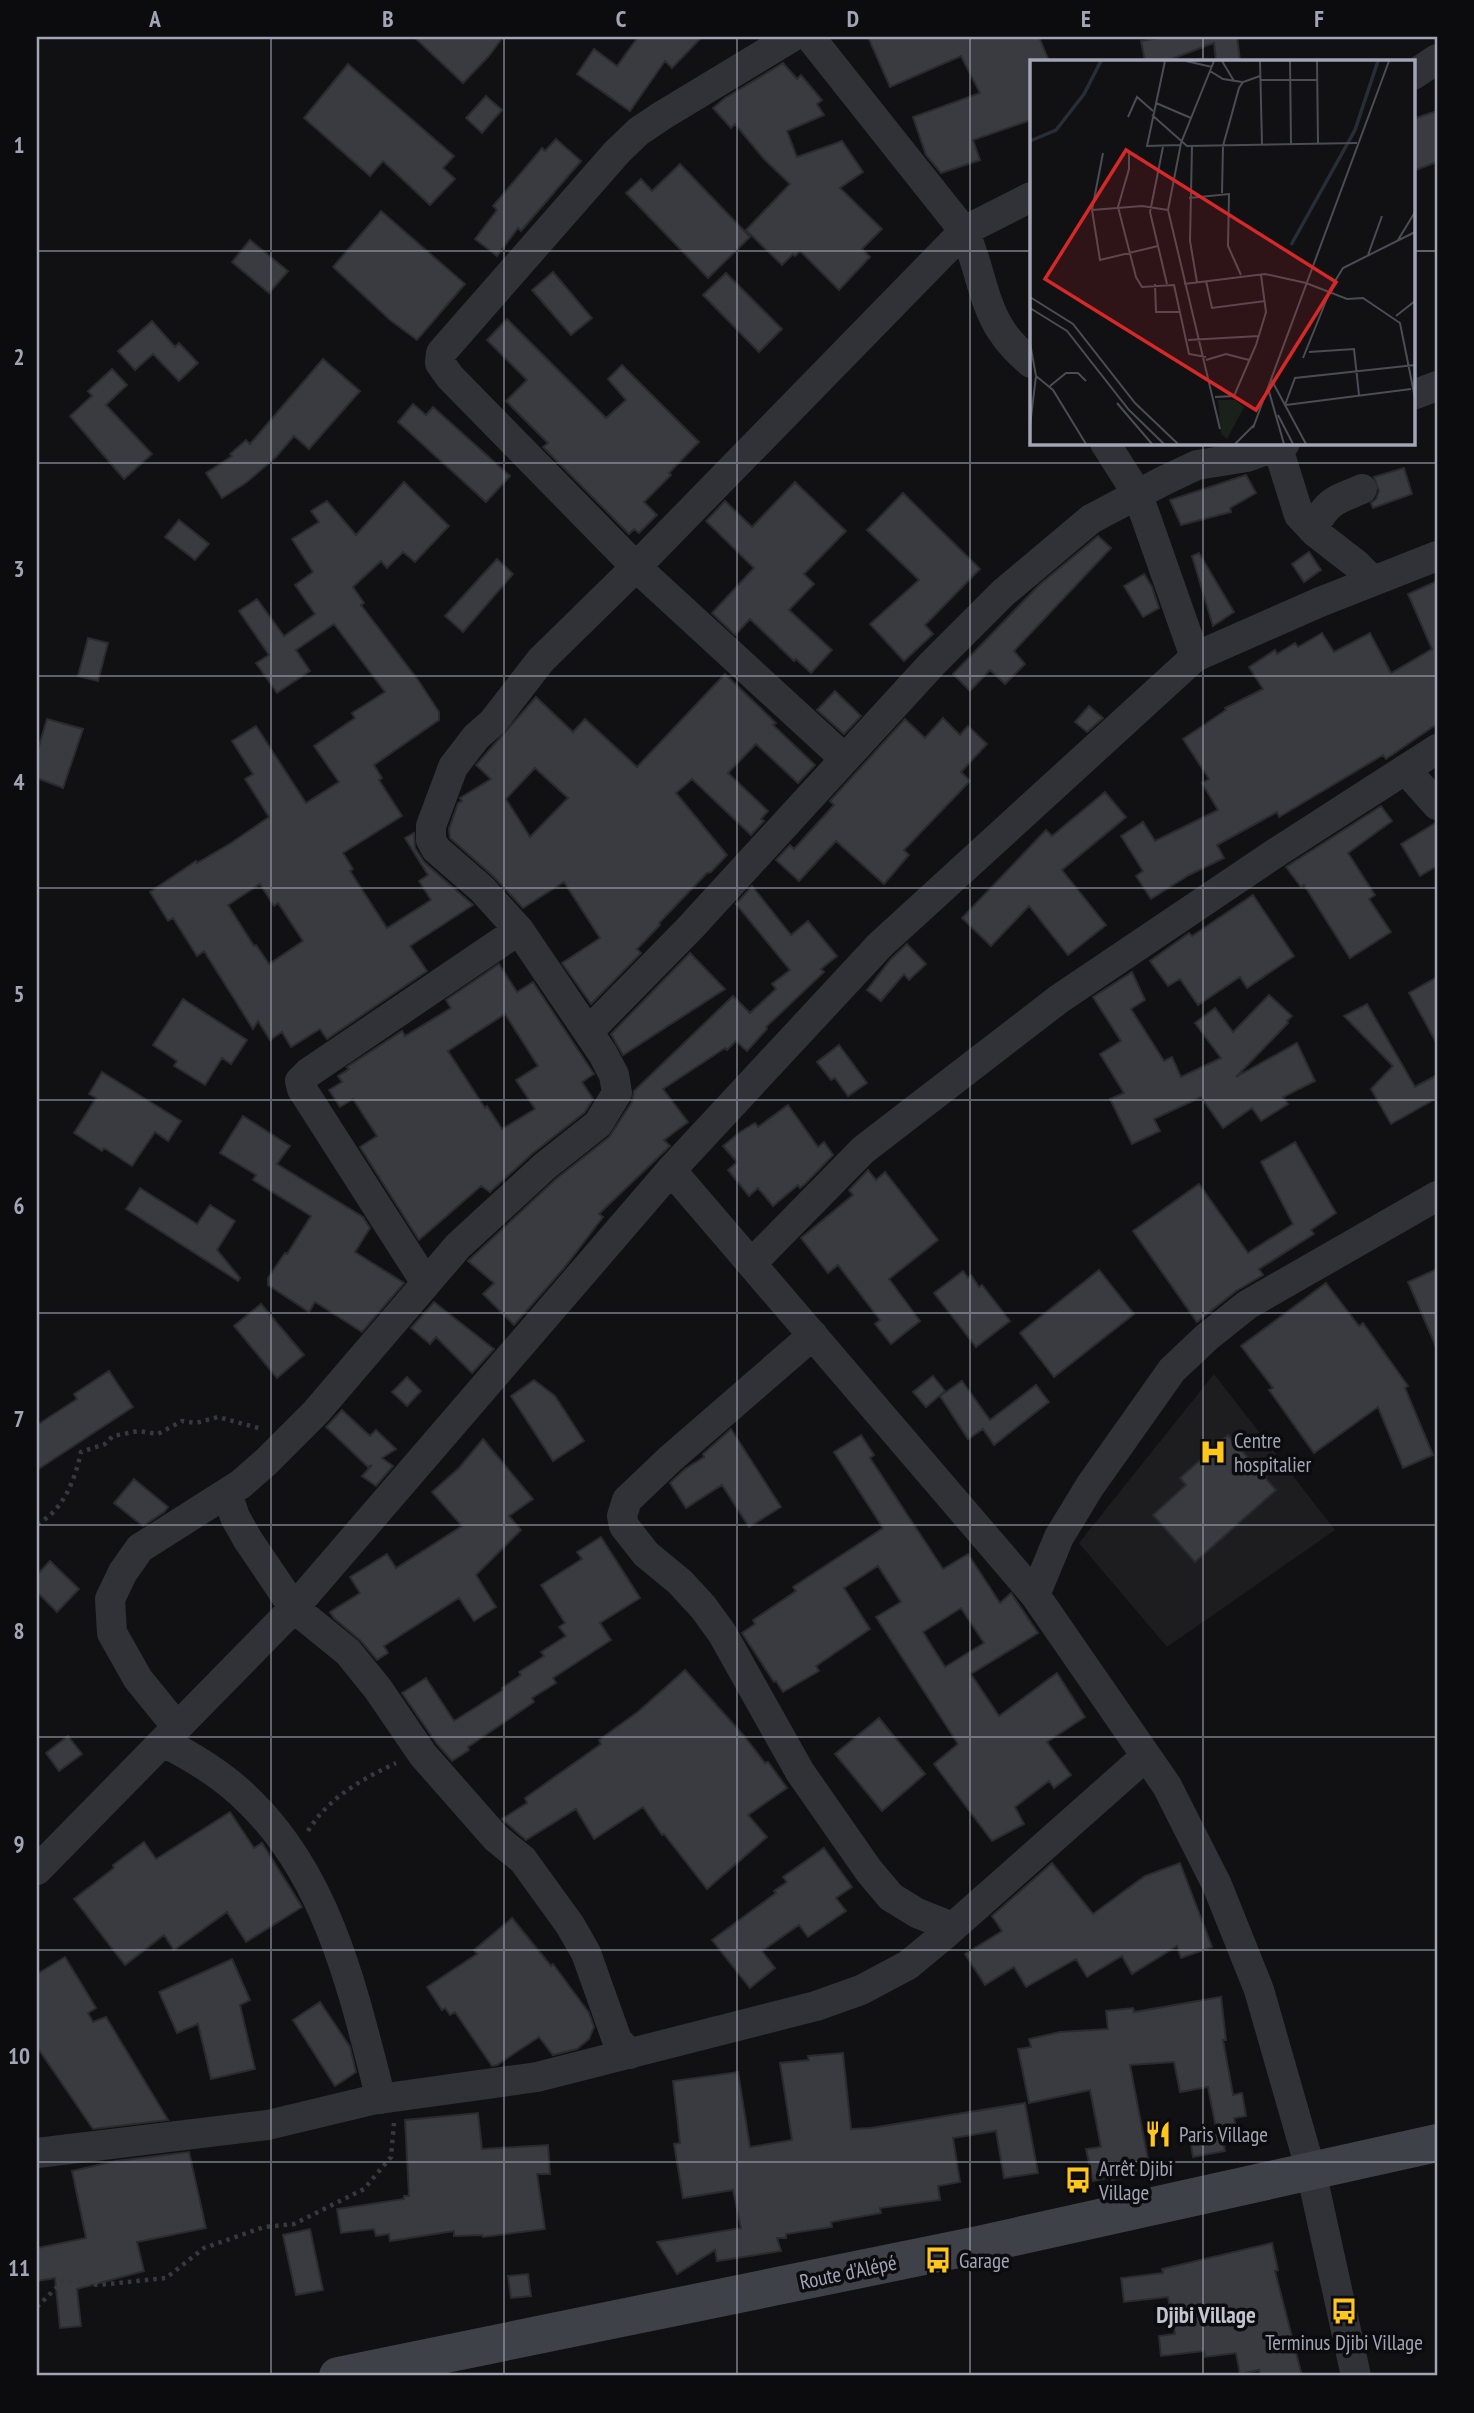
<svg xmlns="http://www.w3.org/2000/svg" width="1474" height="2413" viewBox="0 0 1474 2413" font-family="'PT Sans Narrow',sans-serif">
	<rect width="100%" height="100%" fill="#111113"/>
	<path fill="#1d1d20" d="M1214,1374L1335,1530L1167,1647L1079,1543Z"/>
	<path fill="#3a3b41" stroke="#2b2b2f" stroke-width="2" fill-rule="evenodd" d="M414,37H503L488,57L463,83Z
		M638,37H702L672,68L665,61L630,111L577,74L594,49L617,66Z
		M868,37H1039L1049,61H1031V120L973,140L980,160L941,173L926,155L913,117L980,93L961,56L890,87Z
		M1166,37H1237L1240,61H1216L1214,43L1166,61H1145L1141,41Z
		M783,63L797,79L801,75L822,100L817,104L824,115L787,131L797,157L842,141L863,172L840,188L882,229L862,249L870,257L839,290L800,251L795,256L793,254L782,265L746,230L790,184L764,159L735,124L731,128L713,108L725,98Z
		M348,64L454,156L443,168L455,179L430,205L383,161L370,176L304,118Z
		M486,96L502,110L482,133L466,118Z
		M1437,111V162L1413,171V119Z
		M556,139L581,161L521,231L518,228L497,256L475,239L497,210L493,206L542,148L545,151Z
		M680,164L750,237L708,278L626,193L641,179L652,191Z
		M381,211L465,284L417,340L390,320L333,267Z
		M250,240L288,271L269,293L232,262Z
		M553,272L592,318L571,335L532,290Z
		M726,273L782,329L759,352L703,295Z
		M507,319L606,418L626,400L608,379L622,365L699,442L669,473L671,475L644,502L657,515L639,533L634,529L629,534L543,447L548,443L506,401L527,380L487,340Z
		M152,321L175,347L179,343L198,363L179,381L153,354L135,370L118,351Z
		M323,359L360,391L309,449L294,436L276,457L247,482L222,498L206,473L232,456L230,454L246,440L250,444Z
		M112,369L127,385L106,405L152,454L124,479L70,416L92,396L88,391Z
		M413,404L426,415L433,407L510,476L486,502L398,422Z
		M1404,468L1412,494L1373,508L1371,503L1376,499L1379,491L1374,477Z
		M1246,475L1256,493L1230,508L1231,512L1181,525L1170,500Z
		M404,482L449,526L415,562L403,552L387,568L381,561L353,587L364,603L361,605L418,680L439,712V720L374,765L382,778L379,780L402,816L343,853L353,869L350,871L387,928L431,900L419,881L428,875L405,838L414,833L415,848L424,862L473,905L410,946L427,971L327,1039L320,1029L291,1047L282,1032L270,1040L258,1021L253,1029L204,951L197,956L173,918L168,921L150,892L196,861L197,863L231,843L269,817L245,779L253,774L232,741L256,726L306,803L339,782L314,746L355,718L352,713L385,692L334,624L296,650L310,671L277,693L256,663L269,655L239,611L257,599L284,636L315,614L295,585L313,572L292,539L319,522L311,511L327,501L356,535ZM260,884L274,906L278,903L303,941L269,964L256,945L254,946L228,905Z
		M795,482L846,531L804,574L814,584L789,610L832,650L811,673L796,659L794,661L750,619L735,635L712,613L754,568L706,521L725,501L752,527Z
		M903,493L980,569L925,625L933,634L904,661L870,624L919,580L867,530Z
		M179,520L209,544L195,560L165,537Z
		M1098,536L1111,548L1014,651L1025,664L1005,684L990,670L970,691L953,674L1039,585Z
		M1309,552L1321,570L1304,582L1292,564Z
		M1199,553L1234,612L1213,626L1192,556Z
		M497,559L513,574L463,632L445,616Z
		M1144,574L1152,587L1159,608L1143,617L1124,586Z
		M1437,581V724L1386,759L1383,755L1279,817L1277,812L1217,845L1224,858L1189,875L1151,899L1136,876L1143,871L1121,836L1143,822L1155,841L1218,810L1202,783L1209,779L1183,739L1226,710L1225,708L1263,689L1249,667L1275,650L1277,654L1295,643L1298,647L1322,633L1334,652L1370,633L1391,673L1432,649L1408,594Z
		M88,638L108,643L98,681L78,676Z
		M725,674L776,723L773,725L815,765L798,783L756,744L728,773L768,811L761,819L764,821L751,835L692,779L676,793L727,855L711,872L707,873L659,923L660,925L637,949L641,953L591,1004L562,963L600,938L564,882L523,908L493,876L450,838L449,829L458,803L462,801L460,798L491,779L476,765L536,697L573,732L585,719L637,767ZM535,768L568,798L530,837L506,799Z
		M835,691L861,716L844,734L817,710Z
		M1089,706L1103,718L1087,732L1075,722Z
		M943,718L960,735L968,726L987,744L961,772L970,781L904,850L909,855L884,884L836,841L799,881L776,860L790,845L794,849L834,805L830,801L905,719L925,738Z
		M47,719L83,729L63,788L37,778V753Z
		M1105,792L1126,817L1062,870L1106,925L1068,955L1029,906L991,946L962,918L1046,830L1052,836Z
		M1381,806L1392,821L1348,853L1375,895L1369,899L1391,932L1350,958L1304,885L1301,887L1286,867Z
		M1437,822V866L1420,876L1401,844Z
		M752,886L791,935L808,921L837,956L821,969L824,972L766,1027L767,1029L747,1051L736,1041L727,1050L725,1048L663,1089L688,1122L664,1140L670,1146L599,1214L603,1217L564,1268L514,1325L483,1294L494,1283L468,1261L556,1179L609,1137L632,1102L634,1091L733,996L750,1013L776,989L772,984L790,970L736,904Z
		M1253,895L1294,956L1247,988L1240,977L1198,1005L1180,979L1168,986L1150,961L1189,933L1192,936Z
		M907,944L926,964L909,980L904,974L881,1001L867,990L891,959Z
		M690,953L725,989L623,1055L611,1034Z
		M499,964L517,992L533,982L594,1074L582,1082L593,1099L585,1112L533,1153L490,1192L481,1186L419,1240L360,1147L377,1136L353,1099L340,1107L329,1090L342,1082L338,1076L349,1069L347,1067L402,1031L405,1036L451,1008L446,1000ZM505,1014L538,1066L516,1080L535,1109L502,1129L487,1106L485,1108L448,1051Z
		M1132,972L1145,1000L1131,1009L1164,1061L1172,1057L1181,1077L1221,1058L1195,1023L1215,1008L1233,1032L1269,995L1292,1016L1287,1021L1288,1023L1236,1077L1297,1043L1315,1081L1283,1097L1288,1104L1261,1121L1252,1108L1223,1128L1201,1097L1154,1119L1160,1131L1132,1144L1110,1099L1124,1093L1100,1054L1121,1041L1093,997Z
		M1437,977V1044L1409,993Z
		M183,999L247,1040L231,1064L222,1058L205,1085L174,1066L177,1061L153,1045Z
		M1367,1004L1415,1087L1437,1075V1098L1391,1124L1371,1089L1393,1066L1344,1016Z
		M839,1045L867,1083L848,1096L835,1078L831,1080L817,1062Z
		M102,1072L181,1121L168,1141L155,1132L132,1166L104,1148L102,1151L74,1133L96,1098L89,1094Z
		M788,1105L818,1147L824,1142L833,1155L806,1183L800,1188L798,1185L773,1206L758,1188L749,1196L728,1170L737,1162L723,1146L740,1132L755,1123L758,1127Z
		M243,1116L290,1146L277,1164L363,1217L370,1228L355,1252L404,1283L362,1332L315,1302L309,1312L268,1285V1278L285,1253L287,1254L311,1216L253,1180L256,1175L220,1153Z
		M1295,1142L1336,1213L1311,1230L1314,1234L1259,1269L1263,1275L1236,1291L1197,1322L1133,1231L1199,1184L1248,1253L1293,1224L1261,1162Z
		M868,1170L876,1180L885,1172L938,1240L889,1279L920,1321L891,1344L875,1324L880,1320L838,1265L828,1273L801,1238L853,1195L849,1190Z
		M140,1188L197,1224L210,1205L235,1221L217,1250L240,1278L238,1281L126,1209Z
		M1437,1269V1349L1408,1282Z
		M1099,1270L1134,1314L1054,1377L1020,1333Z
		M963,1271L968,1278L971,1275L979,1287L982,1285L1010,1321L976,1347L934,1293Z
		M1326,1283L1359,1326L1363,1323L1408,1386L1405,1388L1433,1455L1403,1468L1378,1407L1314,1453L1269,1390L1273,1388L1241,1346Z
		M434,1302L494,1349L472,1373L436,1337L430,1344L411,1328Z
		M261,1304L304,1355L277,1378L234,1326Z
		M109,1371L133,1407L37,1470V1425L77,1399L74,1394Z
		M933,1376L945,1391L926,1407L913,1392Z
		M407,1377L421,1391L407,1406L392,1392Z
		M534,1380L555,1396L584,1441L553,1461L511,1396Z
		M962,1381L990,1420L1036,1385L1049,1402L994,1445L983,1429L968,1439L940,1396Z
		M342,1410L370,1436L376,1430L396,1449L382,1458L393,1466L376,1486L362,1476L372,1465L368,1467L326,1427Z
		M731,1429L781,1507L749,1527L722,1485L686,1508L670,1483L685,1469L704,1457L703,1454Z
		M861,1435L874,1455L870,1458L943,1569L968,1554L1000,1603L1011,1593L1038,1633L971,1674L999,1716L1057,1673L1085,1717L1047,1742L1071,1775L1054,1788L1049,1781L1015,1807L1024,1824L992,1841L934,1764L958,1744L876,1617L901,1602L878,1566L844,1588L870,1629L816,1666L819,1671L783,1692L776,1681L774,1682L742,1633L755,1624L753,1620L796,1591L793,1587L883,1528L834,1452ZM961,1608L984,1643L945,1667L923,1632Z
		M1228,1435L1276,1490L1195,1562L1153,1515L1186,1485L1180,1478Z
		M483,1439L533,1499L509,1516L521,1530L476,1575L496,1607L474,1621L459,1598L384,1646L388,1653L377,1660L361,1641L334,1618L330,1612L360,1593L350,1577L387,1554L396,1568L462,1526L432,1492L459,1468Z
		M134,1479L168,1507L164,1512L143,1526L114,1503Z
		M601,1537L640,1598L600,1623L611,1640L553,1678L556,1683L532,1698L534,1702L468,1747L469,1750L452,1761L437,1744L402,1693L426,1678L454,1721L503,1690L502,1688L521,1675L519,1672L544,1656L541,1652L566,1636L559,1627L565,1623L541,1585L582,1559L577,1552Z
		M50,1561L79,1589L57,1612L37,1592V1575Z
		M685,1670L744,1736L765,1763L768,1762L787,1788L748,1815L767,1837L707,1889L664,1834L662,1835L643,1807L594,1839L576,1809L526,1840L502,1819L527,1803L525,1798L601,1744L599,1740L639,1711Z
		M879,1718L925,1774L882,1811L835,1754Z
		M68,1736L82,1754L59,1771L46,1753Z
		M230,1812L254,1848L262,1843L302,1907L246,1942L227,1912L174,1950L164,1935L125,1965L74,1899L114,1868L113,1865L144,1842L156,1859Z
		M824,1848L852,1887L836,1898L846,1911L808,1937L799,1925L762,1951L775,1968L750,1988L712,1940L776,1893L774,1891L787,1882L783,1877Z
		M1052,1863L1093,1914L1145,1876L1180,1863L1212,1947L1181,1958L1177,1946L1132,1974L1122,1956L1087,1977L1076,1959L1026,1987L1014,1967L985,1985L965,1954L1002,1931L992,1916Z
		M512,1918L551,1966L553,1964L589,2013L594,2027L589,2039L577,2049L553,2055L539,2037L497,2065L492,2066L455,2012L450,2015L445,2008L442,2010L427,1987L477,1954L474,1950Z
		M65,1957L96,2008L88,2013L93,2022L106,2017L168,2120L93,2129L37,2047V1974Z
		M232,1959L250,2000L240,2005L255,2069L211,2079L198,2024L177,2033L159,1992Z
		M1221,1997L1226,2040H1223L1233,2095L1242,2093L1246,2116L1234,2118L1237,2133L1222,2136L1225,2151L1193,2157L1190,2138L1217,2133L1208,2087L1180,2092L1174,2062L1130,2065L1149,2165H1146L1148,2172L1112,2180V2177L1093,2181L1086,2149L1101,2147L1090,2090L1029,2103L1018,2049L1031,2047L1029,2039L1060,2032L1108,2029L1106,2011L1133,2008L1134,2012Z
		M320,2002L350,2047L356,2072L335,2086L293,2020Z
		M843,2053L851,2129L871,2128L1025,2103L1038,2173L1004,2178L996,2131L953,2138L960,2182L938,2186L940,2200L880,2208L881,2213L831,2222L832,2227L786,2234V2238H777L781,2251L717,2261L715,2250L677,2274L657,2242L741,2228L733,2190L683,2198L674,2144L680,2143L673,2081L738,2072L750,2147L792,2140L780,2063L809,2060L808,2056Z
		M478,2113L482,2149L548,2145L550,2174H537L545,2229L483,2237L482,2235L454,2236V2231L390,2241L389,2234L376,2236L374,2229L341,2233L337,2209L404,2199V2196H409L405,2120Z
		M189,2152L206,2228L137,2242L144,2271L77,2289L81,2326L60,2328L55,2278L37,2281V2248L86,2238L72,2171L116,2161Z
		M310,2229L323,2290L296,2295L283,2235Z
		M1272,2243L1278,2270L1275,2271L1302,2376H1261L1259,2370L1240,2374L1236,2353L1205,2357L1204,2351L1161,2356L1159,2336L1175,2334L1168,2297L1124,2302L1121,2278L1163,2273L1162,2269Z
		M528,2274L531,2296L511,2298L508,2276Z"/>
	<g fill="none" stroke-linecap="round" stroke-linejoin="round">
		<path stroke="#37393f" stroke-width="4.5" stroke-dasharray="3.5 5" stroke-linecap="butt" d="M37,1524C63,1511 75,1480 81,1452L105,1444L113,1436L138,1431L158,1434L182,1421L196,1423L218,1417L262,1429
			M308,1831C328,1798 362,1779 396,1763
			M37,2307L63,2281L99,2285L166,2278L204,2248L264,2227L294,2224L364,2189L391,2157L394,2123"/>
		<path stroke="#313238" stroke-width="30" d="M792,37L663,115L639,131L617,152L441,353L440,363L450,377L636,567L845,759
			M810,37L964,231C979,263 982,301 1001,330C1009,343 1020,353 1031,363
			M1413,75L1437,59
			M1413,395L1437,386
			M1105,443L1138,495L1195,657
			M1277,445L1299,515L1316,533L1356,564L1373,581
			M1312,529C1330,500 1331,502 1362,489
			M1406,770L1437,805
			M588,1032L690,928L932,664L1003,593L1091,519L1165,480L1197,465L1247,457L1285,443
			M671,1170L1035,1595L1167,1786L1217,1885L1259,1990L1311,2171L1356,2376
			M752,1263L863,1150L1059,999L1277,852L1437,749
			M426,1283L302,1089L300,1081L308,1073L519,930
			M813,1335L670,1459L627,1500L622,1516L624,1526L646,1554L680,1582L703,1607L722,1633L800,1772L869,1871L891,1897L917,1913L952,1927
			M227,1493L235,1517L248,1540L294,1608L348,1652L378,1689L423,1755L496,1838L523,1860L570,1925L586,1953L617,2040L630,2054
			M1035,1595L1059,1537L1090,1486L1172,1370L1207,1337L1247,1305L1437,1196
			M177,1727L138,1679L112,1633L110,1599L123,1572L140,1548L241,1484L266,1462L316,1412L458,1246L545,1166L598,1124L617,1093L614,1075L603,1054L519,930L482,889L436,849L431,840V826L453,767L476,737L493,722L541,660L636,567L964,231L1031,197
			M163,1742C195,1758 226,1777 251,1803C330,1881 354,1995 381,2099
			M37,1870L294,1608L671,1170L880,945L1195,657L1320,602L1437,556
			M37,2153L268,2125L372,2100L537,2077L816,2006L861,1990L908,1965L943,1936L1146,1756"/>
		<path stroke="#3f4148" stroke-width="38" d="M338,2376L978,2245L1437,2143"/>
	</g>
	<path fill="none" stroke="#a1a5b5" stroke-width="2" stroke-opacity="0.55" d="M271,37V2376M504,37V2376M737,37V2376M970,37V2376M1203,37V61M37,251H1031M1413,251H1437M1203,443V2376M37,463H1437M37,676H1437M37,888H1437M37,1100H1437M37,1313H1437M37,1525H1437M37,1737H1437M37,1950H1437M37,2162H1437"/>
	<defs>
		<g id="hospital-bare" transform="scale(2.1)"><path d="M-5-5h3v3.5h4V-5h3V5h-3V1.5h-4V5h-3Z" fill="#ffc71c" stroke="#0c0c0e" stroke-width="2.5" paint-order="stroke"/></g>
		<g id="restaurant-bare" transform="scale(2.1)"><path d="M-5-6h1v4h1v-4h1v4h1v-4h1v5L-1.5 .5V6h-2V.5L-5-1ZM5-6V6H3V1.5H1.5Q1.5-4 5-6Z" fill="#ffc71c" stroke="#0c0c0e" stroke-width="2.5" paint-order="stroke"/></g>
		<g id="bus-bare" transform="scale(2.1)"><path d="M-5-6H5V4H4V6H2V4H-2V6H-4V4H-5ZM-3.5-4V0h7V-4ZM-3.5 1.2v1.5H-2V1.2ZM2 1.2v1.5H3.5V1.2Z" fill="#ffc71c" stroke="#0c0c0e" stroke-width="2.5" paint-order="stroke"/></g>
	</defs>
	<g fill-rule="evenodd">
		<use href="#hospital-bare" x="1213" y="1452"/>
		<use href="#restaurant-bare" x="1158" y="2134"/>
		<use href="#bus-bare" x="1078" y="2180"/>
		<use href="#bus-bare" x="938" y="2260"/>
		<use href="#bus-bare" x="1344" y="2311"/>
	</g>
	<g text-anchor="middle" dominant-baseline="central" stroke-width="7" stroke-linejoin="round" paint-order="stroke">
		<g font-size="21" fill="#a1a5b5" stroke="#0c0c0e" text-anchor="start">
			<text x="1234" y="1440">Centre<tspan x="1234" dy="24">hospitalier</tspan></text>
			<text x="1179" y="2134">Paris Village</text>
			<text x="1099" y="2168">Arrêt Djibi<tspan x="1099" dy="24">Village</tspan></text>
			<text x="959" y="2260">Garage</text>
			<text x="1344" y="2342" text-anchor="middle">Terminus Djibi Village</text>
		</g>
		<g font-size="21" fill="#a1a5b5" stroke="#0c0c0e">
			<text transform="translate(848 2272) rotate(-12)">Route d'Alépé</text>
		</g>
		<g font-size="23" font-weight="bold" fill="#c2c5d0" stroke="#0c0c0e">
			<text x="1206" y="2314">Djibi Village</text>
		</g>
	</g>
	<g transform="translate(1030 60)">
		<rect width="385" height="385" fill="#111113"/>
		<path d="M188,340H205L214,347L197,379L191,374Z" fill="#19211a"/>
		<path fill="none" stroke="#262e37" stroke-width="3.5" d="M0,81L26,70L54,34L71,1M261,185L325,70L348,1"/>
		<path fill="none" stroke="#4b4c54" stroke-width="2" d="M135,1L117,86L150,85M156,1L182,7M184,1L151,83L138,150L190,369M192,1L204,21M230,1L232,84M260,1L261,84M287,1L288,83M180,11L193,19L212,22M230,20H287M126,43L161,58M122,55L157,86L327,83M98,57L107,37L123,51M162,86L160,181L167,222M133,87L120,152L137,224M99,90V109L88,147L106,217L112,227L144,225L159,294L176,297M73,93L62,150L70,200L128,186M192,133L193,86L209,28L213,22L230,16M159,138L199,134L198,186L211,215M62,150L112,146L138,150M368,180L385,152M338,195L352,156M176,221L182,248L235,241M125,224L126,252H150M154,224L235,214L276,223L317,239L333,238L370,263L385,338M299,231L313,208L385,172M0,237L43,264L105,343L148,384M0,248L37,271L99,350L134,384M366,256L385,241M158,280L229,276M0,283L6,316L0,366M279,292L324,289L329,335M273,298L300,231M176,300L196,294L219,300M6,316L23,330L56,384M241,319L276,384M20,326L36,313H48L56,321M238,328L254,384M185,337L204,336L226,285L236,252L231,215M87,343L122,384M255,345L265,318L385,305M256,345L381,329M248,355L263,384M223,368L359,1M205,384L224,365"/>
		<path fill="#d62828" fill-opacity="0.15" stroke="#d62828" stroke-width="3.5" d="M96,90L306,222L226,350L15,219Z"/>
		<rect width="385" height="385" fill="none" stroke="#a1a5b5" stroke-width="3.5"/>
	</g>
	<rect width="1474" height="2413" fill="none" stroke="#0c0c0e" stroke-width="77"/>
	<rect x="38" y="38" width="1398" height="2336" fill="none" stroke="#a1a5b5" stroke-width="2.5"/>
	<g font-size="23" text-anchor="middle" font-weight="bold" fill="#a1a5b5">
		<text x="155" y="27">A</text>
		<text x="388" y="27">B</text>
		<text x="621" y="27">C</text>
		<text x="853" y="27">D</text>
		<text x="1086" y="27">E</text>
		<text x="1319" y="27">F</text>
		<text x="19" y="153">1</text>
		<text x="19" y="365">2</text>
		<text x="19" y="577">3</text>
		<text x="19" y="790">4</text>
		<text x="19" y="1002">5</text>
		<text x="19" y="1214">6</text>
		<text x="19" y="1427">7</text>
		<text x="19" y="1639">8</text>
		<text x="19" y="1852">9</text>
		<text x="19" y="2064">10</text>
		<text x="19" y="2276">11</text>
	</g>
</svg>
